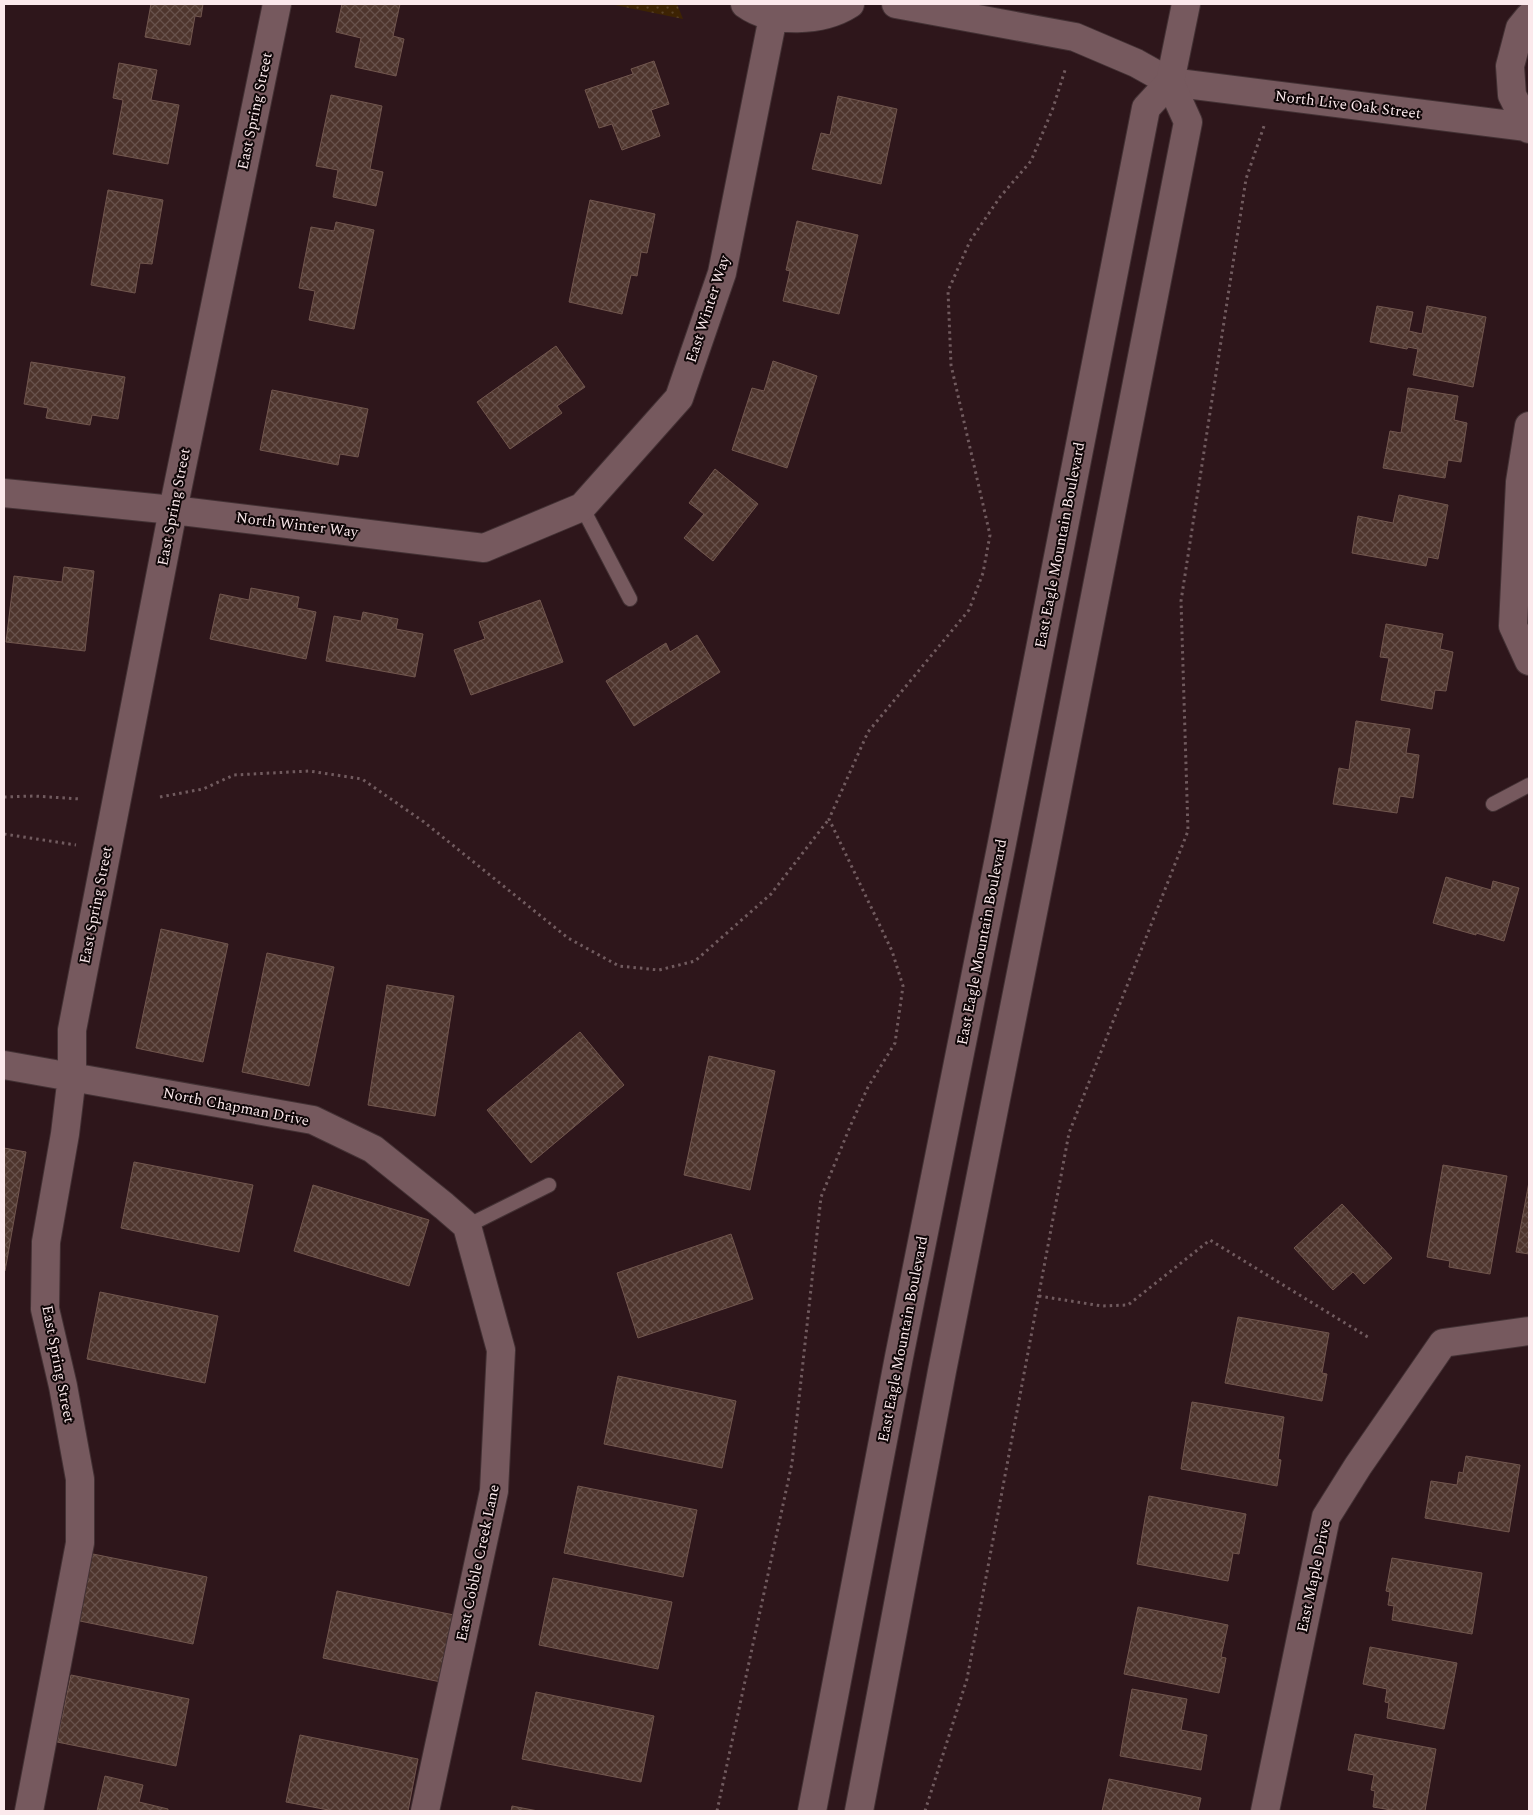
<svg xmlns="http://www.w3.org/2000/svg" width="1533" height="1815" viewBox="0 0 1533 1815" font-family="Spectral,serif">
	<defs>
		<pattern id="park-dots" width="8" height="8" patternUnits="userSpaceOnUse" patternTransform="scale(1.25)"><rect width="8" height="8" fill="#3d2303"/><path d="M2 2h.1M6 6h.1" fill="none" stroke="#5a4328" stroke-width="1.8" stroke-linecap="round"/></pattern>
		<pattern id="building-cross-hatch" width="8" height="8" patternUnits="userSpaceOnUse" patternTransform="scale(1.25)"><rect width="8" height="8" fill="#4e352d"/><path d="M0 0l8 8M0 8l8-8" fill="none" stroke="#68524c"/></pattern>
	</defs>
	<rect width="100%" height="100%" fill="#2e161b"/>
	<path fill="url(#park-dots)" d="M610,4H677L683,19Z"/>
	<path fill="url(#building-cross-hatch)" stroke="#71564e" d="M151,4H203L201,17L195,16L190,45L145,37Z
		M342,4H400L393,36L404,39L396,76L355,67L361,38L336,32Z
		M654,61L669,104L651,110L660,136L622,150L612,124L599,128L585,90L633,74L631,69Z
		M119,63L157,70L151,100L179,105L168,164L113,154L123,100L113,98Z
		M331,95L382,106L370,169L383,172L376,206L333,197L338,170L316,166Z
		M838,96L897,109L881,184L812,169L821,133L830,135Z
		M108,190L163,200L152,264L140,263L135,293L91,285Z
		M590,200L655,214L647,253L641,252L637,276L631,275L622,314L569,302Z
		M797,221L858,235L839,314L783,301L790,271L786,270Z
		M336,222L374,230L354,329L309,320L315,291L299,288L311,227L334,231Z
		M1377,306L1413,312L1409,331L1422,334L1427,306L1486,317L1473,387L1413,375L1418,349L1408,347L1407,349L1370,342Z
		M556,346L585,387L557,406L562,413L510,449L477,402Z
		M773,361L817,376L787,468L732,450L752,388L764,391Z
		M31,362L125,377L118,419L92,415L90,425L46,418L48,408L24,404Z
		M1408,388L1458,396L1454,420L1467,423L1461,462L1448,460L1445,478L1383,468L1390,431L1401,433Z
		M272,390L368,409L358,457L340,454L338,465L260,450Z
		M715,469L758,504L713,561L684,538L704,514L689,503Z
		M1399,495L1448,505L1438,559L1428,557L1426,566L1352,553L1358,516L1393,523Z
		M64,567L94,571L85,651L6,642L14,576L62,582Z
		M251,588L299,597L297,608L316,612L306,659L210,639L220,594L249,600Z
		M540,600L563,662L471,695L454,650L485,639L479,622Z
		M363,612L398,619L396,629L423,634L415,677L326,661L334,616L361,621Z
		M1386,624L1443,634L1440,649L1453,652L1446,691L1435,690L1432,709L1381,700L1389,658L1380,657Z
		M697,635L720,672L634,726L606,681L666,643L670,652Z
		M1356,721L1410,729L1406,753L1419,755L1413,798L1400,796L1397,813L1333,804L1339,768L1349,770Z
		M1446,877L1491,890L1493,881L1519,888L1504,941L1476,933V935L1433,923Z
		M161,929L228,944L203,1062L136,1048Z
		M267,953L334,967L309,1086L242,1072Z
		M387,985L454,996L435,1116L368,1105Z
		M580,1032L624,1085L531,1163L487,1110Z
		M709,1056L775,1071L750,1190L684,1175Z
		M4,1148L26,1152L5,1271H4Z
		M134,1162L253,1185L239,1252L121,1228Z
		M1443,1165L1507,1176L1490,1274L1449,1267L1450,1261L1427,1257Z
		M1529,1182V1254L1516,1252Z
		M313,1185L429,1220L409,1286L294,1251Z
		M1342,1204L1392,1258L1364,1284L1353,1272L1333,1290L1294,1248Z
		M731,1234L753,1299L638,1338L617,1273Z
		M100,1292L218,1316L205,1383L87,1359Z
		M1238,1317L1329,1333L1322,1373L1327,1374L1322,1401L1225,1383Z
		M618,1376L736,1401L722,1468L604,1444Z
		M1192,1402L1284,1417L1278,1459L1281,1460L1277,1486L1181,1469Z
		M1466,1456L1520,1465L1509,1532L1425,1518L1431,1481L1457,1485L1459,1472L1463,1473Z
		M578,1486L697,1510L683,1577L564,1553Z
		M1149,1496L1246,1514L1239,1554L1233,1553L1228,1581L1137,1564Z
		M88,1553L207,1577L193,1644L75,1620Z
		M1392,1558L1482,1573L1472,1634L1392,1620L1394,1606L1388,1605L1390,1592L1386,1591Z
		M553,1578L672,1602L658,1669L539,1645Z
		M337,1591L454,1615L441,1682L323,1658Z
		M1138,1607L1228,1625L1221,1657L1226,1658L1219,1693L1124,1674Z
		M1370,1647L1457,1663L1444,1729L1387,1718L1389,1703L1385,1702L1387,1689L1363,1684Z
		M71,1675L189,1699L176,1766L57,1742Z
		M1132,1689L1187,1699L1181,1730L1207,1735L1201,1770L1120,1756Z
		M536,1692L654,1716L641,1782L522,1759Z
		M1355,1734L1436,1749L1425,1811H1398L1373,1807L1375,1791L1371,1790L1374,1775L1348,1770Z
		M300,1735L418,1759L408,1811H334L286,1802Z
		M105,1776L143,1785L139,1802L168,1809V1811H97Z
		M1109,1779L1201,1798L1198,1811H1102Z
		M512,1806L538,1811H511Z"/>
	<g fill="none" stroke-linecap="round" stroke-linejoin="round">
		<g stroke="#433134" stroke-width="16">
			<path id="service" d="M582,507L630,599
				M1493,804L1529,785
				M467,1226L549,1185"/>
		</g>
		<g stroke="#433134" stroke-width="30">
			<path id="minor" d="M745,4C773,24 822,22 850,4
				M896,4L1075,37L1136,63L1170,82L1527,127
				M1529,17L1520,28L1510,66L1512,95L1529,129
				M1529,426L1520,482L1513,626L1529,661
				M4,493L173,510L484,548L582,507L679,398L722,273L773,17
				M4,1065L313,1120L373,1149L444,1206L467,1226L501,1350L494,1491L425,1811
				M29,1811L80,1543V1479L63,1386L45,1309L46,1242L65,1134L72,1076V1030L173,510L277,4
				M1265,1811L1326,1517L1358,1466L1443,1343L1529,1331"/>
		</g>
		<g stroke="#433134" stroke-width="30">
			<path id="tertiary" d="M812,1811L899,1357L1001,848L1146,108L1170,82L1186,4
				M859,1811L942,1371L1043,862L1188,122L1170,82"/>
		</g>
		<path stroke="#715b5f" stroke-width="3" stroke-dasharray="2.5 4" stroke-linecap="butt" d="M4,797L34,796L81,799
			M160,797L203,789L234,775L309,771L362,779L424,822L568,938L619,966L659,970L695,961L771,894L829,819
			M4,834L76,845
			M1039,1296L1102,1306L1128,1305L1210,1240L1371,1339
			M717,1811L792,1463L821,1197L852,1122L868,1087L895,1043L903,986L892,951L829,819L868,732L969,610L983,573L990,535L951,365L948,291L970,241L1000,197L1031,161L1053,108L1066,67
			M925,1811L967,1679L1069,1133L1188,831L1181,601L1246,179L1264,126"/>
		<use href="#service" stroke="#76595e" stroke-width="14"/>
		<use href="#minor" stroke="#76595e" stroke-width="28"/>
		<use href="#tertiary" stroke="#76595e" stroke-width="28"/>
	</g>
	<g text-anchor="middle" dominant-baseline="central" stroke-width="4" stroke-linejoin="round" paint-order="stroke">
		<g font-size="15" fill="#fbe9ec" stroke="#0f0607">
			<text transform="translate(1348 105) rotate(7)">North Live Oak Street</text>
			<text transform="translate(255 111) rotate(-78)">East Spring Street</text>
			<text transform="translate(708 309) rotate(-72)">East Winter Way</text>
			<text transform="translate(174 507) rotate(-79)">East Spring Street</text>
			<text transform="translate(297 525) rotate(7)">North Winter Way</text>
			<text transform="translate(1060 545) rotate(-79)">East Eagle Mountain Boulevard</text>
			<text transform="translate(96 905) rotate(-79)">East Spring Street</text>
			<text transform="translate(982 942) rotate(-79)">East Eagle Mountain Boulevard</text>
			<text transform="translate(236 1107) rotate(11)">North Chapman Drive</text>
			<text transform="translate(903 1339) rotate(-79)">East Eagle Mountain Boulevard</text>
			<text transform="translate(58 1364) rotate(79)">East Spring Street</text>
			<text transform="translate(478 1563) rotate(-78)">East Cobble Creek Lane</text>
			<text transform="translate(1314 1576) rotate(-78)">East Maple Drive</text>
		</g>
	</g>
	<rect width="1533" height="1815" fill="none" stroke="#fbe9ec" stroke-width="10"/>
</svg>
